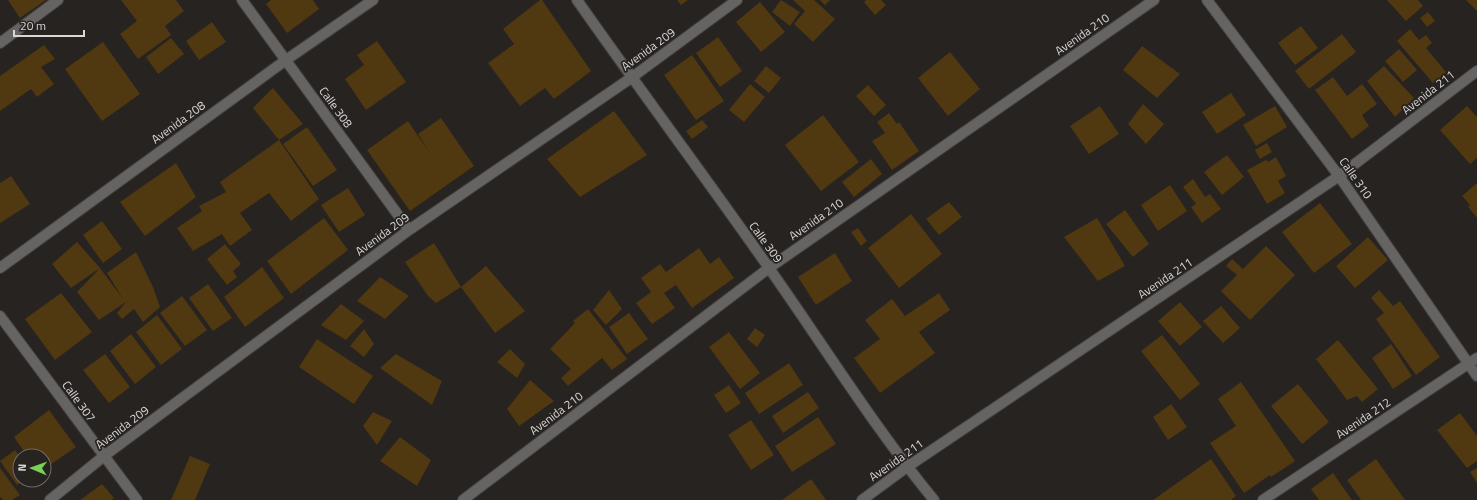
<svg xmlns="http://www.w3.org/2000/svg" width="1477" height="500" viewBox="0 0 1477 500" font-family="'Titillium Web',sans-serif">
	<rect width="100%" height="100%" fill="#272321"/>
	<path fill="#503810" d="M8,0H46L20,18Z
		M121,0H176L184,11L165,26L171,35L138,59L120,34L137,21Z
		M271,0H313L319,9L287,33L266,4Z
		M540,0H542L591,71L554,99L545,88L520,106L488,63L514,44L503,29Z
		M677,0H688L681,5Z
		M781,0L800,12L790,26L772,12Z
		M793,0H814L835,19L813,42L794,24L805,11Z
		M820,0H830L825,5Z
		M866,0H881L886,5L875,15L864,2Z
		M1387,0H1418L1423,6L1406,21Z
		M1466,0H1477V11Z
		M760,2L785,32L761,52L736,22Z
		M1428,12L1435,21L1427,27L1420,18Z
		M212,22L226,42L199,60L186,41Z
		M1301,26L1318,48L1295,65L1278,43Z
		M1410,29L1419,40L1426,35L1432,43L1426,48L1446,72L1433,83L1397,41Z
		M1342,34L1356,52L1309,89L1295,71Z
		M718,37L742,71L720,87L696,53Z
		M171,38L184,54L158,74L146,57Z
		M377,41L406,82L366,110L345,79L364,65L357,55Z
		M103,42L140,94L102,121L65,69Z
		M44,45L55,59L41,67L54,84L37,97L31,89L0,111V76Z
		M1142,46L1180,74L1157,98L1123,70Z
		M1399,49L1417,70L1403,82L1385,61Z
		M950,52L980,89L948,116L918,78Z
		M692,55L724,101L696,120L664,75Z
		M766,66L781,78L769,93L754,81Z
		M1384,66L1414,98L1395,117L1367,81Z
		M1333,77L1347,96L1362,84L1377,104L1362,115L1369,126L1352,139L1315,90Z
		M750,84L765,97L744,122L729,110Z
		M868,85L886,105L874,116L856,96Z
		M273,88L303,124L279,140L253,108Z
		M1231,93L1246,115L1217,134L1202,112Z
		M1143,104L1164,124L1146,144L1128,124Z
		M1100,106L1119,134L1089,154L1070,126Z
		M1275,106L1287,127L1256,146L1243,125Z
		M1467,106L1477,117V158L1470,164L1440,130Z
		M614,111L647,155L580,197L547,159Z
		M889,113L897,124L899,122L919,151L892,170L872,141L885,133L877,122Z
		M823,115L859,162L821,191L785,145Z
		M441,118L474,166L410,211L367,150L408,121L429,152L418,134Z
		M702,120L708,127L692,139L686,131Z
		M307,127L337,170L313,186L283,144Z
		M279,140L319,199L291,221L269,193L240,213L252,230L230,246L222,234L193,251L177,228L202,211L199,206L226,192L220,182Z
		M1267,143L1272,152L1260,159L1255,150Z
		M1227,155L1244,177L1222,195L1204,172Z
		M1276,157L1286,176L1278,181L1285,193L1267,204L1247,170L1266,160L1268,162Z
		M871,159L882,174L854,197L842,182Z
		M176,163L196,197L145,236L120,202Z
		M11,176L30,204L0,223V183Z
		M1193,179L1205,197L1210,194L1221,209L1202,223L1191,207L1196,204L1183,187Z
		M1477,183V218L1468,207L1470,205L1462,196Z
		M1170,185L1187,211L1158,231L1141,205Z
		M348,188L365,215L339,232L321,205Z
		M949,202L962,217L939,235L926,219Z
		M1320,203L1352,244L1314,273L1282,232Z
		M1125,210L1149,244L1133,257L1106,224Z
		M911,214L942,254L899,288L868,248Z
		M324,218L348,250L291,294L267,261Z
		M1097,218L1125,266L1098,281L1064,237Z
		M102,221L122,249L103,263L83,235Z
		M858,228L867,241L861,246L851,232Z
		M1368,237L1388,260L1355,288L1336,266Z
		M77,242L100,268L123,299L107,273L136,252L153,287L160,307L143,322L134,309L122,319L117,313L126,302L99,320L77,292L100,268L71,288L52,264Z
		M434,243L461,287L486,266L525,311L495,333L461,287L436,303L428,296L405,262Z
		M225,244L241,264L233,271L237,277L227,285L207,259Z
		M1266,246L1295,275L1250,320L1221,291L1237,275L1226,266L1232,259L1243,269Z
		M699,248L710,264L719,257L734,278L692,308L676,285L664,293L675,308L652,324L636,303L651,292L641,278L660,264L666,272Z
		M835,253L852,281L816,305L798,277Z
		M262,267L284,298L245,327L224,297Z
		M380,277L409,296L385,319L357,301Z
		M208,284L232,318L213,331L189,298Z
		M609,290L622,309L606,325L593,310Z
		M1379,290L1393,306L1400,301L1440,357L1416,375L1376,319L1384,313L1371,298Z
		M61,293L92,332L55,360L25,319Z
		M939,293L950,310L919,332L935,353L880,393L854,358L880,339L865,320L892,299L905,316Z
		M182,296L207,330L185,346L160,313Z
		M1180,302L1202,327L1180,346L1158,321Z
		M341,304L364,321L346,340L321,325Z
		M1221,306L1240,328L1223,343L1203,321Z
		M588,309L627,359L612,370L602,358L568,386L561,378L571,369L550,349L575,323L573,321Z
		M629,313L648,339L627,354L609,327Z
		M157,315L182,349L161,365L136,332Z
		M755,328L765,335L757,347L747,339Z
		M364,329L374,344L364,357L350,346Z
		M729,332L760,373L740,389L709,347Z
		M131,334L156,367L135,384L110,351Z
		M1162,335L1200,384L1180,400L1141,351Z
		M317,339L373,376L354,404L299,367Z
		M1338,340L1378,389L1362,402L1357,396L1347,400L1316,359Z
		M1391,344L1412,376L1393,389L1372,358Z
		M510,349L525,364L517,378L497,362Z
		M105,354L130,387L109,403L83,370Z
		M396,354L442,381L432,405L380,368Z
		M789,363L803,385L759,414L745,393Z
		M530,380L554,401L519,426L507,409Z
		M1241,382L1295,461L1271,477L1270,475L1244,493L1210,443L1236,426L1218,399Z
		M1298,384L1329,422L1302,444L1271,406Z
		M729,385L741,403L726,413L714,395Z
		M808,392L819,408L783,433L772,416Z
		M1171,404L1187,427L1168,440L1153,417Z
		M49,410L76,447L44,469V456H27L14,437Z
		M373,412L392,421L377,445L363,426Z
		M1460,413L1477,436V461L1467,468L1437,430Z
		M818,417L836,444L792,472L775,446Z
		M751,420L774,455L751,470L728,435Z
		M400,437L431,460L417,486L380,461Z
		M15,450L20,457V480H23L17,485L0,461Z
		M190,456L210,464L195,500H171Z
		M1211,459L1236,496L1231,500H1153Z
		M1376,459L1405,500H1361L1347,480Z
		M0,468L20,495L12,500H3L0,497Z
		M1477,468V483L1470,472Z
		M1333,473L1352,500H1319L1311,489Z
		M811,479L826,500H782Z
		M102,484L114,498L111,500H80Z"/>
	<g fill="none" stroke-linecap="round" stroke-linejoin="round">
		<g stroke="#44403e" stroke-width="12">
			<path id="minor" d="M242,0L409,230
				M577,0C640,90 706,178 769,268C824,346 874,427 934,500
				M1207,0L1339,176L1477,376
				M0,43L58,0
				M0,268L286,60L373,0
				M0,316L137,500
				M50,500L104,456L409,230L631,78L737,0
				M463,500L769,268L1154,0
				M862,500L907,467L1339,176L1477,71
				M1263,500L1477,358"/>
		</g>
		<use href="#minor" stroke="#666463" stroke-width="10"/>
	</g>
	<g text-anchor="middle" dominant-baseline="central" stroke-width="3.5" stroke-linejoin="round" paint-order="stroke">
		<g font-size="12" fill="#dad7d6" stroke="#272321">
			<text transform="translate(1082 34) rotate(-35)">Avenida 210</text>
			<text transform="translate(648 49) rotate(-36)">Avenida 209</text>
			<text transform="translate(1428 92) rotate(-38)">Avenida 211</text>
			<text transform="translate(336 107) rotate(54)">Calle 308</text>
			<text transform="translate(178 122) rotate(-36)">Avenida 208</text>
			<text transform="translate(1356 178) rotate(55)">Calle 310</text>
			<text transform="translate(816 219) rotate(-35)">Avenida 210</text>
			<text transform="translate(382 234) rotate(-36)">Avenida 209</text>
			<text transform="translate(766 242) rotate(54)">Calle 309</text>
			<text transform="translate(1165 278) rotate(-34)">Avenida 211</text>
			<text transform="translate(79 401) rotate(54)">Calle 307</text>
			<text transform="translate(556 413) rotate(-37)">Avenida 210</text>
			<text transform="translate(1363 418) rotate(-34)">Avenida 212</text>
			<text transform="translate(122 427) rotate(-37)">Avenida 209</text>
			<text transform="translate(896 460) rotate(-35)">Avenida 211</text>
		</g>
	</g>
	<g transform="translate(32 468) rotate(272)"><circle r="19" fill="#272321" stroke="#6f6b69"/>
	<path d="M0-3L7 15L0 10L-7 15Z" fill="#79d157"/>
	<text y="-6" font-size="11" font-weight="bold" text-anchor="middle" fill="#dad7d6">N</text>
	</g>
	<path d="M14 30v6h70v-6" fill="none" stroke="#dad7d6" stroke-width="2"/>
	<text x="20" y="30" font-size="12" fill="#dad7d6" stroke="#272321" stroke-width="3" paint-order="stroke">20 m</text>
</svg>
